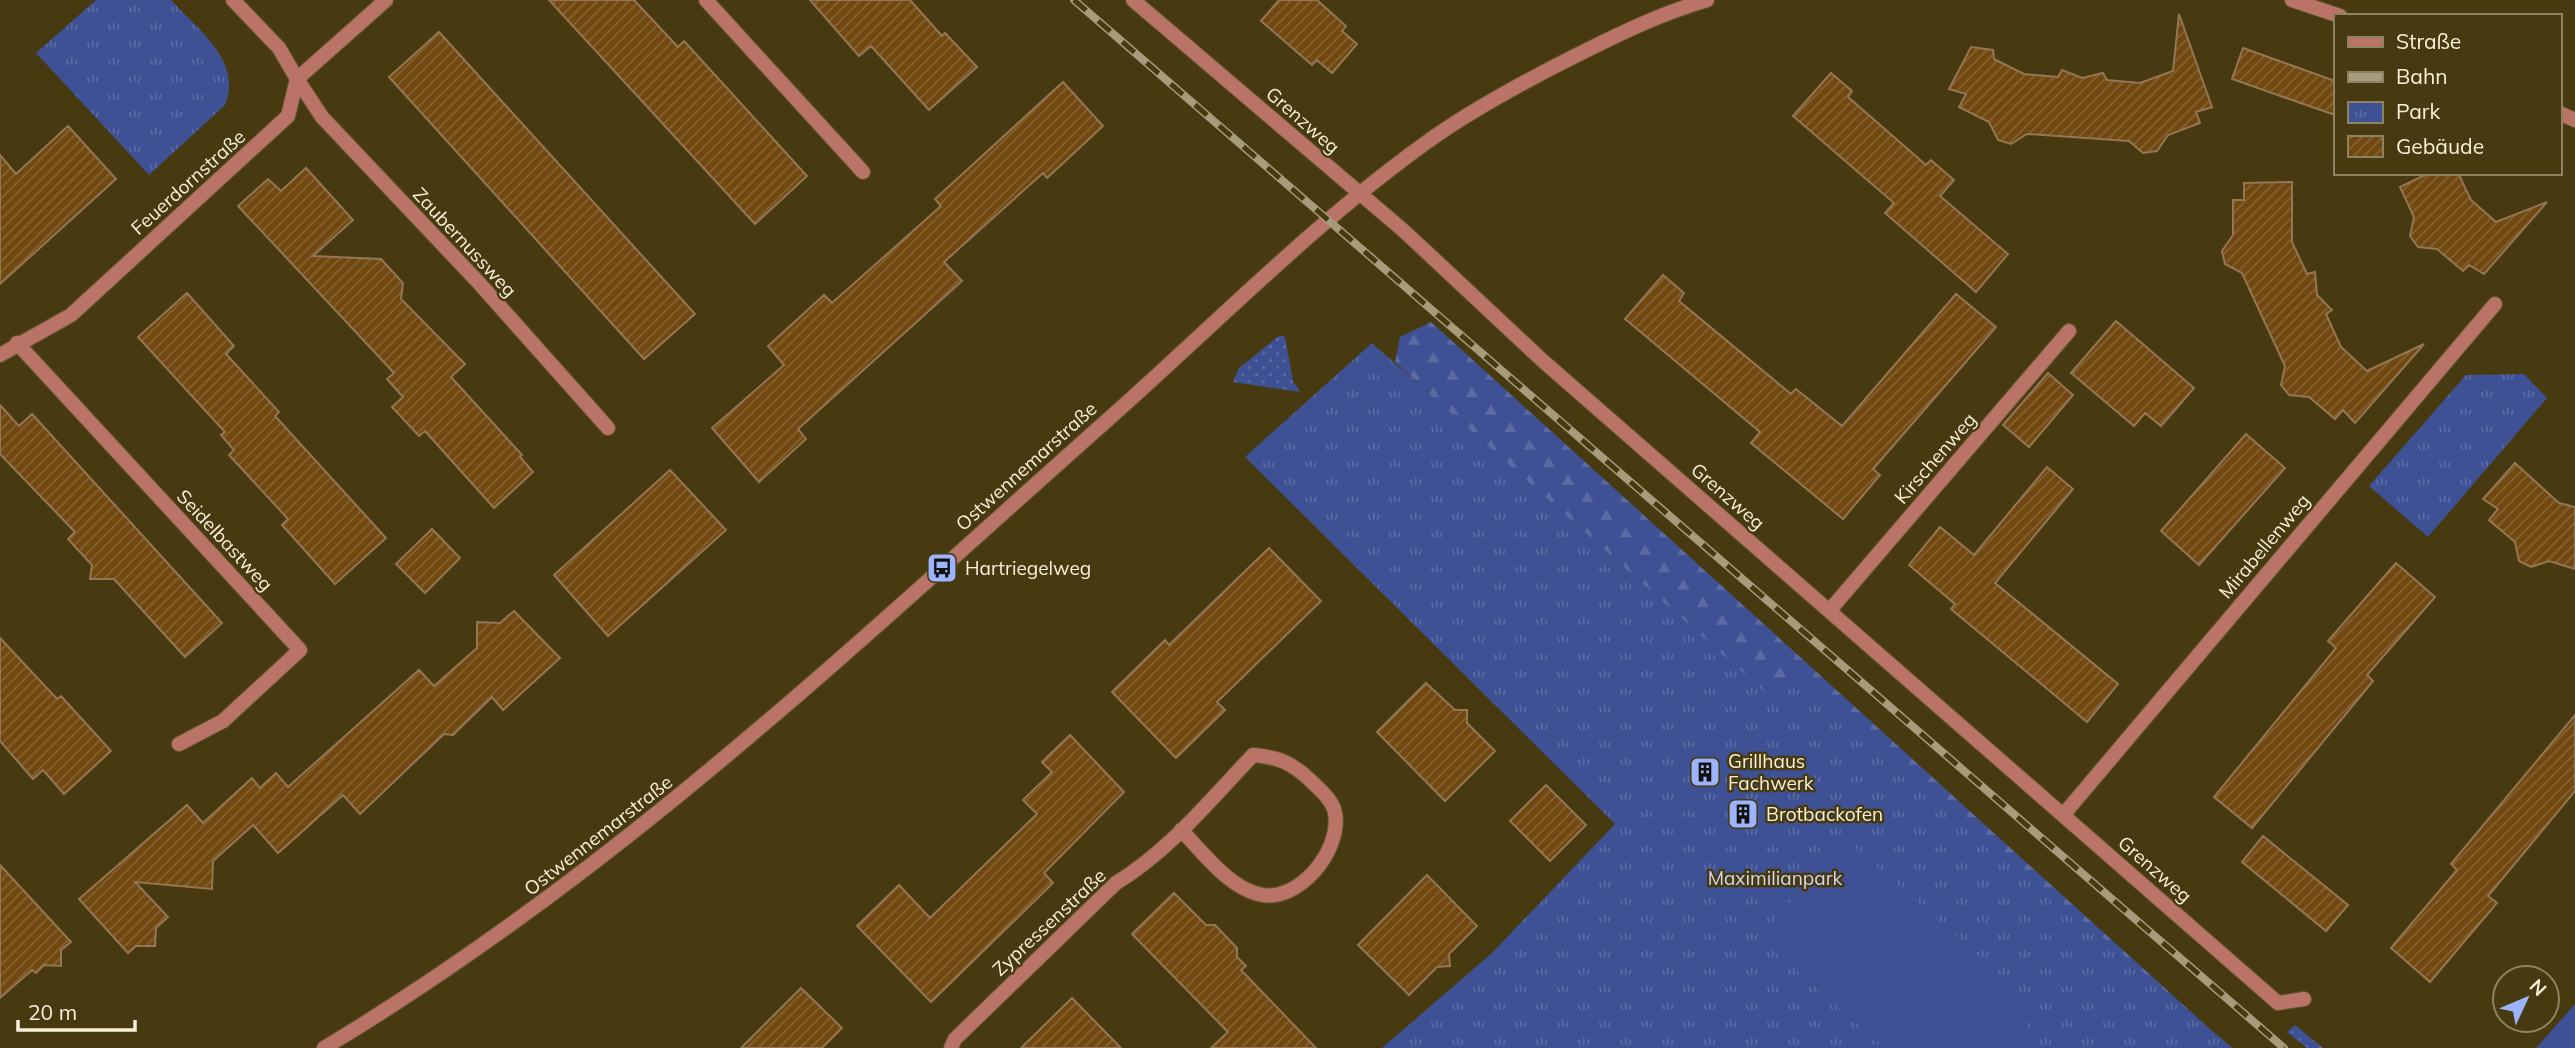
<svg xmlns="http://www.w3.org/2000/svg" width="2575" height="1048" viewBox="0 0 2575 1048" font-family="Mulish,sans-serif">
	<defs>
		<pattern id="grass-dots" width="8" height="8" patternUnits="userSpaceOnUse" patternTransform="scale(1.75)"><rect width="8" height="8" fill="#3e5195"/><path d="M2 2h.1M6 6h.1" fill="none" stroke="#5b6aa3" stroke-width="1.8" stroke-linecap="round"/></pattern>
		<pattern id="forest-firs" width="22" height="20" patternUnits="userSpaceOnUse" patternTransform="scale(1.75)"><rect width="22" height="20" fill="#3e5195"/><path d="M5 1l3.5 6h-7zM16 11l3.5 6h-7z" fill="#5b6aa3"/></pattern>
		<pattern id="park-tufts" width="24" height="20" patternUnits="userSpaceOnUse" patternTransform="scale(1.75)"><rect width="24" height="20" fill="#3e5195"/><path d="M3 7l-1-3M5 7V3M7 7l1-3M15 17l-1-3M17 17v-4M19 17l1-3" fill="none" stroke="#5b6aa3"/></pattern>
		<pattern id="building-hatch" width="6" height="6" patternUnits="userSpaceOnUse" patternTransform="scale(1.75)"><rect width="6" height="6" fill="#704810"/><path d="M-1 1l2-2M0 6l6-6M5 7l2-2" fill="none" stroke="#856332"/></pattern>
	</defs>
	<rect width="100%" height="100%" fill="#483a10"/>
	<path fill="url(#grass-dots)" d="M1280,335L1285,337L1293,381L1300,392L1233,382L1239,368Z
		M2295,1025L2323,1048H2307L2287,1032Z"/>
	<path fill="url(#forest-firs)" d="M1431,322L2212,1031L2232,1048L1892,827L1395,362L1400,337Z"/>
	<path fill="url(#park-tufts)" d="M96,0H171C198,30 243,61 225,105L149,175L36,53Z
		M1372,343L1776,702L1799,677L2232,1048H1382L1492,953L1615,824L1245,457Z
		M2524,374L2547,398L2428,537L2369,486L2466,375Z"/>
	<path fill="#3e5195" d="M1845,839L2041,1010L2007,1048H1885L1759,938Z
		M2575,1004V1048H2536Z"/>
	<path fill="url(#building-hatch)" stroke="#947654" stroke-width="2" d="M549,0H634L678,47L684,41L807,176L755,224Z
		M810,0H910L942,36L945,33L977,67L929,110L871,46L859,56Z
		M1279,0H1317L1346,26L1342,31L1357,44L1332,73L1317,60L1312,65L1261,21Z
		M2179,14L2212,107L2196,112L2200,123L2168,135L2157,151L2143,153L2129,141L2027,134L2011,144L1998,140L1989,122L1959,107L1966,94L1949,89L1971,47L1993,50L1994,59L2024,74L2058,77L2062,70L2082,78L2103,73L2107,80L2140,83L2173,71Z
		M439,32L695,314L644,359L389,77Z
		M2243,48L2335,81V115L2232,79Z
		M1831,73L1852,91L1848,97L1926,165L1931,160L1954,180L1940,196L2008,254L1976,292L1885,213L1894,203L1793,116Z
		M1063,82L1103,126L1047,178L1043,173L944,262L962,281L798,429L806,439L759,482L712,428L784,365L768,346L824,295L832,303L886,255L941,206L935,199Z
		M68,126L116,179L0,284V155L16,174Z
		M306,168L353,220L313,256L381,259L403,283L401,299L465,364L451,377L522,455L520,457L533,472L494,508L425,431L419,436L392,407L403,397L387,379L394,373L238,206L268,179L281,191Z
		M2429,173H2458L2471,200L2496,222L2547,202L2484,274L2469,265L2463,271L2437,249L2418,247L2410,236L2414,217L2400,187Z
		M2292,182V242L2307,274L2315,272L2317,295L2332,310L2326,314L2341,347L2367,371L2424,344L2355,423L2343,410L2335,419L2309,397L2289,395L2281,385L2285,366L2242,273L2225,264L2222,251L2233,235V200H2244V183Z
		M1663,275L1684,293L1679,301L1791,394L1796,389L1842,426L1956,294L1996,327L1873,469L1880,475L1843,519L1751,443L1760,432L1625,319Z
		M187,293L234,346L226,354L279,412L275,416L386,538L335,584L282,525L288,519L229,455L234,450L221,435L225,432L138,337Z
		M2116,321L2194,388L2161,426L2145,413L2134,426L2071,373Z
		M2048,373L2073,395L2029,447L2003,425Z
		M0,405L19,426L32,414L222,623L185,657L114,579H90L92,565L68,539L75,532L0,454Z
		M2246,434L2285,468L2199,565L2161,531Z
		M2515,463L2559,503L2575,507V569L2549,561L2531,567L2519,561L2515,542L2489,520L2498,509L2483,499Z
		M2047,467L2073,489L1995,583L2118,684L2087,722L1951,609L1955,604L1909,565L1940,527L1974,555Z
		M670,470L726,530L608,636L554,575Z
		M432,529L460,558L425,593L396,564Z
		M1269,548L1321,601L1217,702L1225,710L1176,758L1112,692L1165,640L1169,645Z
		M2396,563L2435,597L2367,675L2373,681L2252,828L2214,797L2336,648L2328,641Z
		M514,611L560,658L503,710L492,697L453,735L444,734L360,814L343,795L278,853L253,825L213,861L212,889L135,882L168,917L156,928L155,946H136L128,953L79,899L187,805L203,823L252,778L260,788L276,773L288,787L419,670L434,686L477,648V622L500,623Z
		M0,638L57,699L61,696L111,751L64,794L43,770L33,779L0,741Z
		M1426,683L1455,710H1467V723L1495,751L1445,801L1377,732Z
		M2575,715V791L2488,896L2497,903L2430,982L2391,948L2457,870L2451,864Z
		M1070,735L1124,792L1044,873L1053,883L931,1002L857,926L899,885L930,918L1037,814L1023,800L1052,772L1042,762Z
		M1546,785L1586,825L1550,861L1510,821Z
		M2263,836L2348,905L2326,931L2242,862Z
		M0,865L71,942L61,950V966L44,965L36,973L32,970L0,998Z
		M1427,875L1477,926L1449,954L1450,966L1437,967L1409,995L1358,945Z
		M1174,893L1206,925H1215L1237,948V957L1246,966L1241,970L1316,1048H1211L1228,1032L1132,934Z
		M801,988L842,1028L822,1048H741Z
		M1072,998L1121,1048H1021Z"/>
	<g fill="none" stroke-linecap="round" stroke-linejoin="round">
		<g stroke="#645730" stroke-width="16">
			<path id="minor" d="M386,0L297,79L322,117L479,283L608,428
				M706,0L863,172
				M1133,0L1404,231L1543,361L2278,1003L2304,999
				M17,343L300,650L223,721L179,744
				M0,355L71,315L288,116L297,79L279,48L233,0
				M1830,610L2069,331
				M2064,814L2495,304
				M951,1048L955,1039L1116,883C1169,851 1211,799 1253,755C1278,757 1292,763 1310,780C1319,789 1333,800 1335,813C1342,851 1297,905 1258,894C1227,886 1203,852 1181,830"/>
		</g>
		<g stroke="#645730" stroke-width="16">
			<path id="tertiary" d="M2292,0L2340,16
				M2559,113L2575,120
				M324,1048C613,875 852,647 1103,424C1212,328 1315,221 1434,137C1480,105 1529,79 1579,54C1621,33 1662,13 1707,0"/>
		</g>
		<use href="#minor" stroke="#ba7367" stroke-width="14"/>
		<use href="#tertiary" stroke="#ba7367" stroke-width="14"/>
		<g stroke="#a69c7c" stroke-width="8">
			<path id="rail" d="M1074,0L2284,1048"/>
		</g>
		<use href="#rail" stroke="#483a10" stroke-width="5" stroke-dasharray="16" stroke-linecap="butt"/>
	</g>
	<defs>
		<g id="bus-square" transform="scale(1.575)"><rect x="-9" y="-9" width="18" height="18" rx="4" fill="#9cb4fd" stroke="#483a10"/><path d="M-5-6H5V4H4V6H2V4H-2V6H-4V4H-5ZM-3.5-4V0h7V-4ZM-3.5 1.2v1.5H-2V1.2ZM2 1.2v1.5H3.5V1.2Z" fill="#111"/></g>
		<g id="building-square" transform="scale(1.575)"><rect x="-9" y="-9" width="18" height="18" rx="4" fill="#9cb4fd" stroke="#483a10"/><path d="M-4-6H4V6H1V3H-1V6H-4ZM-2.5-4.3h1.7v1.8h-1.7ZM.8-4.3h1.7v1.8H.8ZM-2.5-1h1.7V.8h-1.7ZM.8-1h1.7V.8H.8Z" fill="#111"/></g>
	</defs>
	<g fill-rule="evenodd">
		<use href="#bus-square" x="942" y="568"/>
		<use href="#building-square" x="1705" y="772"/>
		<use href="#building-square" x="1743" y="814"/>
	</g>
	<g text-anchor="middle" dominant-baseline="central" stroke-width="5" stroke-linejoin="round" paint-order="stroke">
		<g font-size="19" fill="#f8f0d9" stroke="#483a10">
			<text transform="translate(1303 120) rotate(41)">Grenzweg</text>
			<text transform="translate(188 182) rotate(-42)">Feuerdornstraße</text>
			<text transform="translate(465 242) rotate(47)">Zaubernussweg</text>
			<text transform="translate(1935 458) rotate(-49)">Kirschenweg</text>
			<text transform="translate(1026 466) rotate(-42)">Ostwennemarstraße</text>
			<text transform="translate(1728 496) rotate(41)">Grenzweg</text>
			<text transform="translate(225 540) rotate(47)">Seidelbastweg</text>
			<text transform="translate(2264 546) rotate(-50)">Mirabellenweg</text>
			<text transform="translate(598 835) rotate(-38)">Ostwennemarstraße</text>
			<text transform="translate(2155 869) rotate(41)">Grenzweg</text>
			<text transform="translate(1049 922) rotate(-43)">Zypressenstraße</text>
		</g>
		<g font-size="19" fill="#f8f0d9" stroke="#483a10" text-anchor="start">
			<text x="965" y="568">Hartriegelweg</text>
			<text x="1728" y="761">Grillhaus<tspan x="1728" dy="22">Fachwerk</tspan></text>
			<text x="1766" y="814">Brotbackofen</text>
		</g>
		<g font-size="19" fill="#d0d9f2" stroke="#483a10">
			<text x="1775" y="878">Maximilianpark</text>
		</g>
	</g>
	<rect x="2334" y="14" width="228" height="161" fill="#483a10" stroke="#8e8360" stroke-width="2"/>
	<rect x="2348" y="37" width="35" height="10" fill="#ba7367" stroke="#8e8360" stroke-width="2"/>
	<text x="2396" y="49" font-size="21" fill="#f8f0d9">Straße</text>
	<rect x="2348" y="72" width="35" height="10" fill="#a69c7c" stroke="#8e8360" stroke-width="2"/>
	<text x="2396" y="84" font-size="21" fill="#f8f0d9">Bahn</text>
	<rect x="2348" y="102" width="35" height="21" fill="url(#park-tufts)" stroke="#8e8360" stroke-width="2"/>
	<text x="2396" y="119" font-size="21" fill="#f8f0d9">Park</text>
	<rect x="2348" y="136" width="35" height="21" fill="url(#building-hatch)" stroke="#8e8360" stroke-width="2"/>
	<text x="2396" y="154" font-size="21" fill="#f8f0d9">Gebäude</text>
	<g transform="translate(2526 999) rotate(46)"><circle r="33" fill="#483a10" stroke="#8e8360" stroke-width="2"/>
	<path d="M0-5L12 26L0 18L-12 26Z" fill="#9cb4fd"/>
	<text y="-10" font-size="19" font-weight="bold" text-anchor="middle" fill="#f8f0d9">N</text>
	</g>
	<path d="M18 1020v10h117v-10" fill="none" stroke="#f8f0d9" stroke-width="3.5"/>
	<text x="28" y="1020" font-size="21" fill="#f8f0d9" stroke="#483a10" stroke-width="5" paint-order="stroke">20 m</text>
</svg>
